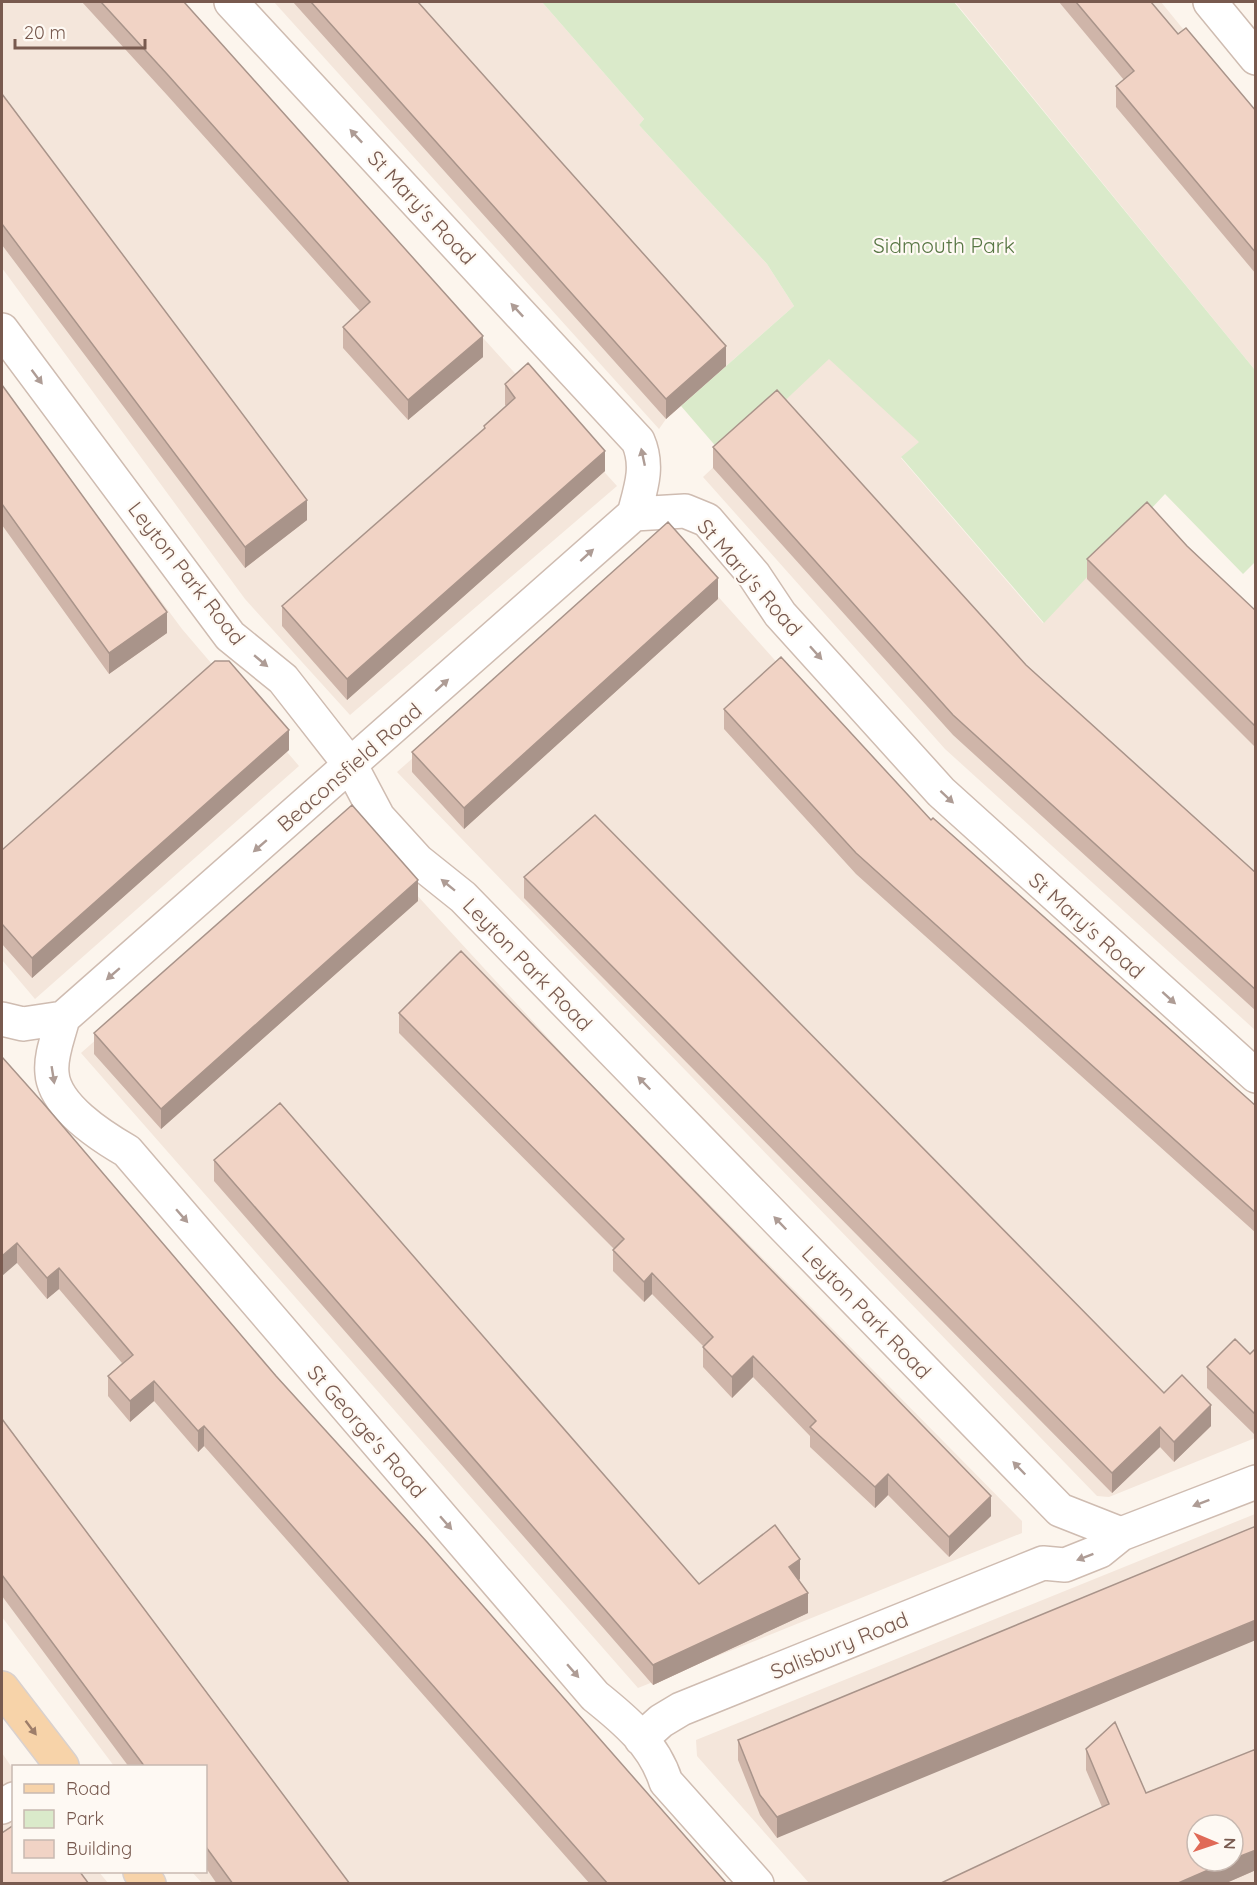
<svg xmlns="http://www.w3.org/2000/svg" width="1257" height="1885" viewBox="0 0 1257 1885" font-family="Quicksand,sans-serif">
	<rect width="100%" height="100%" fill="#fcf5ed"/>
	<path fill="#f4e6db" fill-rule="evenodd" d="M2,2H179L617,486L350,715L245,599L2,268Z
		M274,2H542L644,119L639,125L767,264L794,306L666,419L659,429Z
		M955,2H1161L1255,117V370Z
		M829,358L920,442L901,458L1043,623L1151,508L1255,616V1030L945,749L703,477Z
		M2,387L182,629L299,766L35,999L2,960Z
		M664,536L908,809L1255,1123V1438L1109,1497L1097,1496L397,772Z
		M346,818L584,1077L1022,1521V1533L638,1688L81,1053Z
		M2,1067L714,1883H202L192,1872H206V1766H114L2,1617Z
		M1255,1514V1883H809L697,1756L696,1740ZM1197,1825H1233V1861H1197Z
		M2,1753L13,1769L14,1872H99L108,1883H2Z"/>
	<path fill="#daeaca" d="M542,2H954L1255,370V562L1243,574L1165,494L1044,623L901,457L919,442L829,359L725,457L681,406L794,306L767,264L639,125L644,119Z"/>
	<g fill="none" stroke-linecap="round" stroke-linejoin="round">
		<g stroke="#cfbcb1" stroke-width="36">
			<path id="street" d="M231,2L638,441C649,466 641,488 634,514
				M1210,2L1256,58
				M2,330L230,636L283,679L351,766L378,817L418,861L463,897L1060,1510L1121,1534
				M634,514L685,511L707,520L754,575L780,614L941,792L1256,1076
				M63,1018C59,1035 50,1055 52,1073C54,1106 101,1136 127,1151L595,1696C625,1720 654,1744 666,1782L757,1884
				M2,1019L23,1024L63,1018L634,514
				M641,1739L661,1721L681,1709L1043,1563L1065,1565L1100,1551L1121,1534L1256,1482
				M2,1807L14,1799"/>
		</g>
		<g stroke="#d9d1ce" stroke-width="36">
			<path id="primary" d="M2,1688L62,1766
				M140,1872L149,1884"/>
		</g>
		<use href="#street" stroke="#fff" stroke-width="33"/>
		<use href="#primary" stroke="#f7d3a9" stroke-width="33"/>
	</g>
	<path fill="#cfb5a9" d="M82,2H184L483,357L408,420L343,348V327L360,311L167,95Z
		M293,2H418L726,366L666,419Z
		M1059,2H1151L1178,34L1256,111V274L1116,107V86L1124,80Z
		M2,94L307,520L245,568L2,245Z
		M505,384L605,471L347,700L282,626V606L484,429V426L506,406L505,405Z
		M2,385L167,633L109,674L2,525Z
		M713,447L1026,665L1256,873V1011L953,735L713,468Z
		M1187,546L1256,611V748L1087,579V559Z
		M718,599L464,829L412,772V752Z
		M724,709L931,820L1256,1106V1233L856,874L724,729Z
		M289,750L32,978L2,944V850Z
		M524,877L1164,1393L1211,1426L1174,1462L1160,1447L1112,1493L524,898Z
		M418,901L161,1129L94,1054V1033Z
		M399,1013L991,1516L949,1557L888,1495L875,1508L810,1447V1436L753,1377L732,1398L703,1367V1346L652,1294L644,1302L613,1271V1250L614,1249L399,1033Z
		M2,1057L276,1376L727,1884H590L204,1446L198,1452L154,1401L130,1422L108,1396V1376L122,1363L59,1289L47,1299L17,1263Z
		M214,1160L699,1584L800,1579L799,1580L808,1613L653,1685L214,1181Z
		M1256,1348L1254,1434L1207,1388V1367L1250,1354Z
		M2,1419L350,1884H217L206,1868V1767H129L2,1596Z
		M1256,1526L777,1838L760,1815L738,1760V1740Z
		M1086,1749L1146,1793L1256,1870L1224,1884H939L1102,1807L1086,1770Z"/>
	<path fill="#a9948a" d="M483,336V357L408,420V400Z
		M726,346V366L666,419V399Z
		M605,451V471L347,700V679Z
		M307,500V520L245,568V547Z
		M718,578V599L464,829V808Z
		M167,612V633L109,674V653Z
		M289,730V750L32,978V958Z
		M418,880V901L161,1129V1109Z
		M17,1243V1263L2,1276V1256Z
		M59,1268V1289L47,1299V1278Z
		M652,1273V1294L644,1302V1282Z
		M753,1356V1377L732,1398V1377Z
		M154,1381V1401L130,1422V1401Z
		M1211,1405V1426L1174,1462V1442Z
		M1256,1412V1432L1254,1434V1413Z
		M204,1426V1446L198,1452V1431Z
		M1160,1427V1447L1112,1493V1473Z
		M888,1474V1495L875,1508V1487Z
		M991,1496V1516L949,1557V1537Z
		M800,1559V1579L789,1588V1567Z
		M808,1593V1613L653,1685V1665Z
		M1256,1620V1640L777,1838V1817Z
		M1256,1850V1870L1224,1884H1176L1229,1861H1233V1859Z"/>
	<path fill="#f1d3c5" stroke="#a9948a" stroke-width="1.5" d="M101,2H184L483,336L408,400L343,327L370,302L167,74Z
		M311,2H418L726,346L666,399Z
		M1076,2H1151L1178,34L1186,28L1256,111V253L1116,86L1134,71Z
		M2,94L307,500L245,547L2,224Z
		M528,363L605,451L347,679L282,606L485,428L484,426L515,398L505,384Z
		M2,385L167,612L109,653L2,504Z
		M777,390L1026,665L1256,873V990L953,715L713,447Z
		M1147,502L1187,546L1256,611V727L1087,559Z
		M668,522L718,578L464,808L412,752Z
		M781,657L931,820L933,818L1256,1106V1213L856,853L724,709Z
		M215,661H229L289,730L32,958L2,924V850Z
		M352,805L418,880L161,1109L94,1033Z
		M595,815L1164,1393L1182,1375L1211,1405L1174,1442L1160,1427L1112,1473L524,877Z
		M461,951L991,1496L949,1537L888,1474L875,1487L810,1427L816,1421L753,1356L732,1377L703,1347L713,1337L652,1273L644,1282L613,1250L624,1239L399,1013Z
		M2,1057L43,1103L276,1376L427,1542L727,1884H608L204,1426L198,1431L154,1381L130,1401L108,1376L133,1355L59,1268L47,1278L17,1243L2,1256Z
		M280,1103L699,1584L775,1525L800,1559L789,1567L808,1593L653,1665L214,1160Z
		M1235,1339L1250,1354L1256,1348V1412L1254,1413L1207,1367Z
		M2,1419L350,1884H233L206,1847V1767H145L2,1575Z
		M1256,1526V1620L777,1817L760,1795L738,1740Z
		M1115,1722L1146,1793L1256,1749V1850L1233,1859V1825H1197V1861H1229L1176,1884H939L1109,1804L1086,1749Z
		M14,1825V1872H80L89,1884H2V1833Z"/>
	<defs><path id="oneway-solid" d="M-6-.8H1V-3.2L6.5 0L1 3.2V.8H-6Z" transform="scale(1.5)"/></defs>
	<g fill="#ae9c95">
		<use href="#oneway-solid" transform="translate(356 136) rotate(-133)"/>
		<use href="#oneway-solid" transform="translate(517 310) rotate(-133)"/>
		<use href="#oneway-solid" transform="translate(37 377) rotate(53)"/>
		<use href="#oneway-solid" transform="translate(643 457) rotate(-102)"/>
		<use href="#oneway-solid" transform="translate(587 555) rotate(-42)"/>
		<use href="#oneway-solid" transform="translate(816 653) rotate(48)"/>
		<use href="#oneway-solid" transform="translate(261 661) rotate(40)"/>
		<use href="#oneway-solid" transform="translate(442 685) rotate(-42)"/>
		<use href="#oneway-solid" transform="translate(947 797) rotate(43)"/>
		<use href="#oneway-solid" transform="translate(260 846) rotate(139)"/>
		<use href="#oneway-solid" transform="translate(448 885) rotate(-141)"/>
		<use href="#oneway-solid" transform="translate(113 974) rotate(139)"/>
		<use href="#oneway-solid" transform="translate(1169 998) rotate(42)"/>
		<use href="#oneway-solid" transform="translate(53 1075) rotate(81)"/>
		<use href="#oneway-solid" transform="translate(644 1083) rotate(-134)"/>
		<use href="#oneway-solid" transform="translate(182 1216) rotate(49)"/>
		<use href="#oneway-solid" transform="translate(780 1223) rotate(-134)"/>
		<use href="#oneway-solid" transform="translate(1019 1468) rotate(-134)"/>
		<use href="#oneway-solid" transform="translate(1201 1503) rotate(159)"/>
		<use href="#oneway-solid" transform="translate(446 1523) rotate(49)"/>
		<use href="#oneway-solid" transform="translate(1085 1557) rotate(159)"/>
		<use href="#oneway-solid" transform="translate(573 1671) rotate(49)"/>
	</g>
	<use fill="#9e7e6a" href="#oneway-solid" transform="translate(31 1728) rotate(53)"/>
	<g text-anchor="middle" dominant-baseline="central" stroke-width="4.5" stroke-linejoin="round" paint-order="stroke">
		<g font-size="21" fill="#785a4f" stroke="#fef9f3">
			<text transform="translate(422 207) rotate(47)">St Mary's Road</text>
			<text transform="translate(187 573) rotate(52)">Leyton Park Road</text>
			<text transform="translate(750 577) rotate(49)">St Mary's Road</text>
			<text transform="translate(349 767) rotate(-41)">Beaconsfield Road</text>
			<text transform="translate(1087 925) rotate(42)">St Mary's Road</text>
			<text transform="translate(528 964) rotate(46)">Leyton Park Road</text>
			<text transform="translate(867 1312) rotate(46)">Leyton Park Road</text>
			<text transform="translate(367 1431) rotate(49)">St George's Road</text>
			<text transform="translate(839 1645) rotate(-22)">Salisbury Road</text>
		</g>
		<g font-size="21" fill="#587744" stroke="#fef9f3">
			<text x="944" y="245">Sidmouth Park</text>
		</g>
	</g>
	<rect width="1257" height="1885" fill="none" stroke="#785a4f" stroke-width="6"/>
	<rect x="12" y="1765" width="195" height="108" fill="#fef9f3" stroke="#c8b9b1" stroke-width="1.5"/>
	<rect x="24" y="1784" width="30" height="9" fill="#f7d3a9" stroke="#c8b9b1" stroke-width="1.5"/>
	<text x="66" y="1795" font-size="18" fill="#785a4f">Road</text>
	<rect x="24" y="1810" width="30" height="18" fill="#daeaca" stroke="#c8b9b1" stroke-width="1.5"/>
	<text x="66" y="1825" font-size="18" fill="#785a4f">Park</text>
	<rect x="24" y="1840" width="30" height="18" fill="#f1d3c5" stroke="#c8b9b1" stroke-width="1.5"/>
	<text x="66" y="1855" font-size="18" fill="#785a4f">Building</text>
	<g transform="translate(1215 1843) rotate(92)"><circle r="28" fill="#fef9f3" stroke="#c8b9b1" stroke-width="1.5"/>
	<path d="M0-4.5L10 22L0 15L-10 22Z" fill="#e06a57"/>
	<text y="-9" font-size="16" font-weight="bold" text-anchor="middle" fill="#785a4f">N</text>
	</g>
	<path d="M15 39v9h130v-9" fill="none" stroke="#785a4f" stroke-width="3"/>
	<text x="24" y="39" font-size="18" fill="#785a4f" stroke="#fef9f3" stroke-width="4.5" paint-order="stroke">20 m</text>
</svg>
